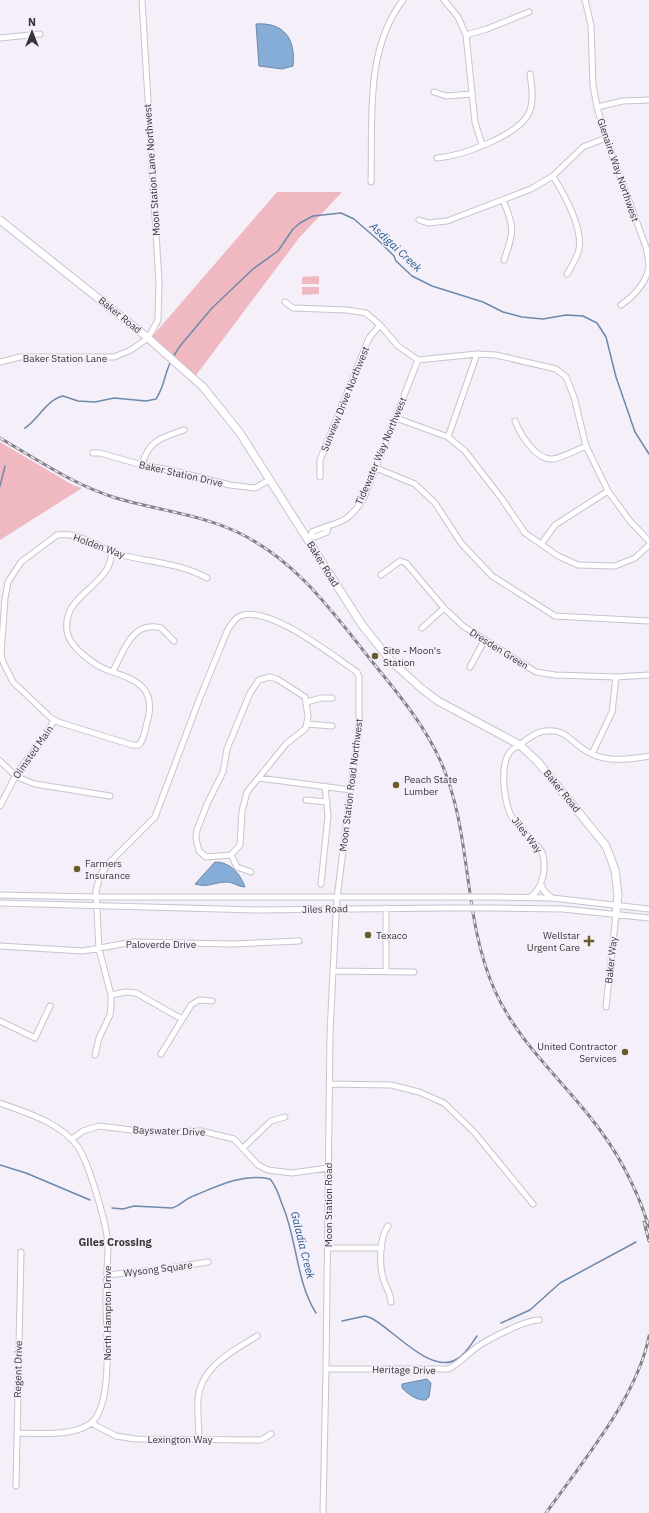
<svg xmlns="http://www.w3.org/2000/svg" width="649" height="1513" viewBox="0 0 649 1513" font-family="'IBM Plex Sans',sans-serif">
	<rect width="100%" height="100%" fill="#f5effa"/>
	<path fill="#f0b9c2" d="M277,192H342L299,238L194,378L150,339Z
		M319,276V284H302V277Z
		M302,287H319V294L302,295Z
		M0,442L73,485L82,488L0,540Z"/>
	<path fill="#85add8" stroke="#6e89a9" d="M256,24C284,22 296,39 293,66L282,69L259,66Z
		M215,862C230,862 240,873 245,887C238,887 233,882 227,882C214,882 209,888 195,884Z
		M427,1379L431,1383L429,1397L426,1400C417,1401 408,1394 402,1388V1384Z"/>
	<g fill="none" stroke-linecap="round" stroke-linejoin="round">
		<path stroke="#6e89a9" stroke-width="1.5" d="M173,357L180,346L212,308L253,269L278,251L293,229L300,223L313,216L341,213L354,219L378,240L394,256L396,261L412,276L432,286L483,302L503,312L522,317L543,319L566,315L583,316L597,323L606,337L616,377L635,432L649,454
			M25,428C39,419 46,400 63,396L78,401L95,402L114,398L146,401L156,399C165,385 164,375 171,361
			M0,486L5,466
			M0,1165L26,1173L90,1200
			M112,1208L123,1209L134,1206L172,1208C180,1206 184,1200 191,1197C216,1187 241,1173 270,1179C277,1187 278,1194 282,1204C297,1238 296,1282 316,1313
			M342,1321L365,1316L371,1318C392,1328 431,1376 457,1359C466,1354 471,1344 477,1336
			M501,1323L530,1310L560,1283L636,1242"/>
		<g stroke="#c9c3ce" stroke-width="7">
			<path id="minor" d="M444,0L458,17L466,35L475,122L482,145
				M585,0L591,25L593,85L597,107L606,138L646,247C647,253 649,261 649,267C646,283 634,296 621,305
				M466,35L487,29L529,12
				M0,38L40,34
				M434,92L446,96L471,94
				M597,107L623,101L649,100
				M437,158C461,156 518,136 529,113C534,101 532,87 530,74
				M553,176C564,194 583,227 579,249C577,258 572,266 567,274
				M371,182C373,122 364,51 403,0
				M503,200C515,228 514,232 504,260
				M419,220L428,223L447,221L531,189L553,176L583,147L606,138
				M285,302L293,308L347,310L366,313L380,325L398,346L418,360L477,354L496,355L556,369L566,377L574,397L586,446L608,491L630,521L649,541
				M0,362L20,357H114L131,350L148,338L158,320L159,282L142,0
				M396,418L448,437L465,451L502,499L525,533L558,556L578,565L615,566L635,558L649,545
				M515,421C520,434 536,461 553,459C564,457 576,450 586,446
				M448,437L477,354
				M93,453H100L142,465L174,471L230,485L255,488L269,480
				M142,465C149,440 161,438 184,430
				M376,468L415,484L435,503L461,543L492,576L555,616L649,621
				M320,477V460L369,338L380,325
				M311,536L315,537L327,532L328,527
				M307,539L311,536L312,532C338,520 343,528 363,500L418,360
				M542,543L555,525L608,491
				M112,552C111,559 110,566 105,572C91,592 63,602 67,631C69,647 93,664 107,670C133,679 156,685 148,719C145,728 145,738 139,745H132L58,722L51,718L13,682L3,662L1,654L5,598L8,582L21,562L57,535C80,531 97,548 118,554C147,562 180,563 207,578
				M381,575L400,561L406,563L444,608L463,626L536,672L555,675L616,677L649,675
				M422,628L444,608
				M470,667L484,641
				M113,671C124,651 132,620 161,628L174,641
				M270,677L277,679L305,697L308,716L306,728L286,744L247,792L242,811L240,845L231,855L206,857L199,851L196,839L197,830L207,804L223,772L227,749L250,693L259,680Z
				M307,702L321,698H332
				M307,724L332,726
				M592,754L612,712L616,677
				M0,761L17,777L35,784L110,796
				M259,778L351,790
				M306,800L327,802
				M0,806L18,771L46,735L54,720
				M231,855L237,867L251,872
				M321,884L328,816L325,786
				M541,885L544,891L552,898
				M0,895L96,897H447
				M492,897L552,898L649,909
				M530,897C543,889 547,867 542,852C534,841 522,831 514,820C504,807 500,770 508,755C510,750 515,748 519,745C531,737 538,729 554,731C565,732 571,740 579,746C601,764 624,760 649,756
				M0,903L256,910L447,908
				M386,908V972
				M496,908L563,909L649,918
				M0,946L83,951L133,942L232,944L299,941
				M333,971L414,972
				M111,995L126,992L136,993L182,1019
				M606,1007L616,914
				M0,1021L35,1038L50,1006
				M161,1054L191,1005L199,1000L212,1001
				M95,1055L99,1038L110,1015L111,1005V995L99,949L96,891L100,875L110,862L155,817L199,700L228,629C232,624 234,619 240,616C268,604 333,656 357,672L359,677V724L337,898L333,971L330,1034L326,1369L323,1513
				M330,1084L391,1085L419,1092L444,1103L474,1132L533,1204
				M0,1103C27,1113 60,1122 78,1147C89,1163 107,1225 108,1245C108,1261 106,1277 106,1294C105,1324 115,1403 91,1423C74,1437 37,1433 17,1433
				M72,1139L83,1131L99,1126L148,1132L201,1131L234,1139L258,1165L268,1170L292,1173L328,1168
				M244,1147L271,1121L285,1117
				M388,1226C379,1238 379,1267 384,1281C386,1288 391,1294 391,1302
				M328,1248H382
				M107,1275L163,1269L208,1262
				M326,1369H448C458,1365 463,1358 471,1352C481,1342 525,1320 539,1320
				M91,1423L116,1436L135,1439L261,1440L271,1434
				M199,1439C199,1426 197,1412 198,1399C201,1366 232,1352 257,1336
				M16,1486L21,1252"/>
		</g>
		<g stroke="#c9c3ce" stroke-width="9">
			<path id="major" d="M0,220L148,338L203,387L240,433L362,625L391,661L422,689L438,701L520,745L538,762L606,846L615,870L618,895L616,914"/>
		</g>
		<use href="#minor" stroke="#fff" stroke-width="5"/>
		<use href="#major" stroke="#fff" stroke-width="7"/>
		<g stroke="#858188" stroke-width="3">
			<path id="rail" d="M0,438C38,460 74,485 116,498C156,510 199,514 237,532C295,559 332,611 370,659C396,691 424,724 441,762C473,835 462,918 495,991C517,1040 557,1075 590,1117C617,1150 636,1186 649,1227
				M644,1222L649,1241
				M546,1513C582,1462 637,1398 649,1336"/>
		</g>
		<use href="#rail" stroke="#f5effa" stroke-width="1.5" stroke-dasharray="4.5" stroke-linecap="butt"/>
		<g stroke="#c9c3ce" stroke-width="7" stroke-linecap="butt">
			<path id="minor-bridge" d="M447,897H492
				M447,908H496"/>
		</g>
		<use href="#minor-bridge" stroke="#fff" stroke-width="5"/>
	</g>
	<g fill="#695b28" stroke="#f5effa" stroke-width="1.5">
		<circle cx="375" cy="656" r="4"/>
		<circle cx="396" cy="785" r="4"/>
		<circle cx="77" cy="869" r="4"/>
		<circle cx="368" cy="935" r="4"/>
		<path d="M587 935h4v4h4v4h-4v4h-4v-4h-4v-4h4z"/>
		<circle cx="625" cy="1052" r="4"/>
	</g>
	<g text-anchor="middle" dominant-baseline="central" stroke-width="3" stroke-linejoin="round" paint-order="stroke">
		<g font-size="10" fill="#38363a" stroke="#f5effa">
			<text transform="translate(152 170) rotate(-94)">Moon Station Lane Northwest</text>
			<text transform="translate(618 170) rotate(71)">Glenaire Way Northwest</text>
			<text transform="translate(120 315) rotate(39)">Baker Road</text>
			<text x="65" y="358">Baker Station Lane</text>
			<text transform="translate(345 399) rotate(-68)">Sunview Drive Northwest</text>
			<text transform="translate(381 451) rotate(-67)">Tidewater Way Northwest</text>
			<text transform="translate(181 474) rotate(13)">Baker Station Drive</text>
			<text transform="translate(99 546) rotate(20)">Holden Way</text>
			<text transform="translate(323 564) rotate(58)">Baker Road</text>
			<text transform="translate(499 649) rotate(32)">Dresden Green</text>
			<text transform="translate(33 752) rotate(-55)">Olmsted Main</text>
			<text transform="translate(351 785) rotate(-83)">Moon Station Road Northwest</text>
			<text transform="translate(562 791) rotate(51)">Baker Road</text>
			<text transform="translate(527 835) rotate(52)">Jiles Way</text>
			<text transform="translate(325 909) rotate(-1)">Jiles Road</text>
			<text x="161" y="944">Paloverde Drive</text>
			<text transform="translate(611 960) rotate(-84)">Baker Way</text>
			<text transform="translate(169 1131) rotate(2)">Bayswater Drive</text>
			<text transform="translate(328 1205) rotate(-90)">Moon Station Road</text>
			<text transform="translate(158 1269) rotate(-7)">Wysong Square</text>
			<text transform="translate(107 1313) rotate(-90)">North Hampton Drive</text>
			<text transform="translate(18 1369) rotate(-89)">Regent Drive</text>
			<text transform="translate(404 1370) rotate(1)">Heritage Drive</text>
			<text x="180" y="1439">Lexington Way</text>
		</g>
		<g font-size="10" fill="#38363a" stroke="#f5effa" text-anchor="start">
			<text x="383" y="650">Site - Moon's<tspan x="383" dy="12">Station</tspan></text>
			<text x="404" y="779">Peach State<tspan x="404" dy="12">Lumber</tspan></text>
			<text x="85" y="863">Farmers<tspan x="85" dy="12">Insurance</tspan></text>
			<text x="376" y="935">Texaco</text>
			<text x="580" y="935" text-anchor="end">Wellstar<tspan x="580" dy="12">Urgent Care</tspan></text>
			<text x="617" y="1046" text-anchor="end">United Contractor<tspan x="617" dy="12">Services</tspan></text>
		</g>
		<g font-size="11" font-style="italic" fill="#20588e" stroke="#f5effa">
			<text transform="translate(396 247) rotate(43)">Asdigai Creek</text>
			<text transform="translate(303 1245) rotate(76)">Galadia Creek</text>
		</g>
		<g font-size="11" font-weight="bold" fill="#38363a" stroke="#f5effa">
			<text x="115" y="1242">Giles Crossing</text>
		</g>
	</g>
	<g transform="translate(32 32)" stroke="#f5effa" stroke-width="3" paint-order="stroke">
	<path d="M0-3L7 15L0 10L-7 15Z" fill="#38363a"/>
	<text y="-6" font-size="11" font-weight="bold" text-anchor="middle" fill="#38363a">N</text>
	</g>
</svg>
